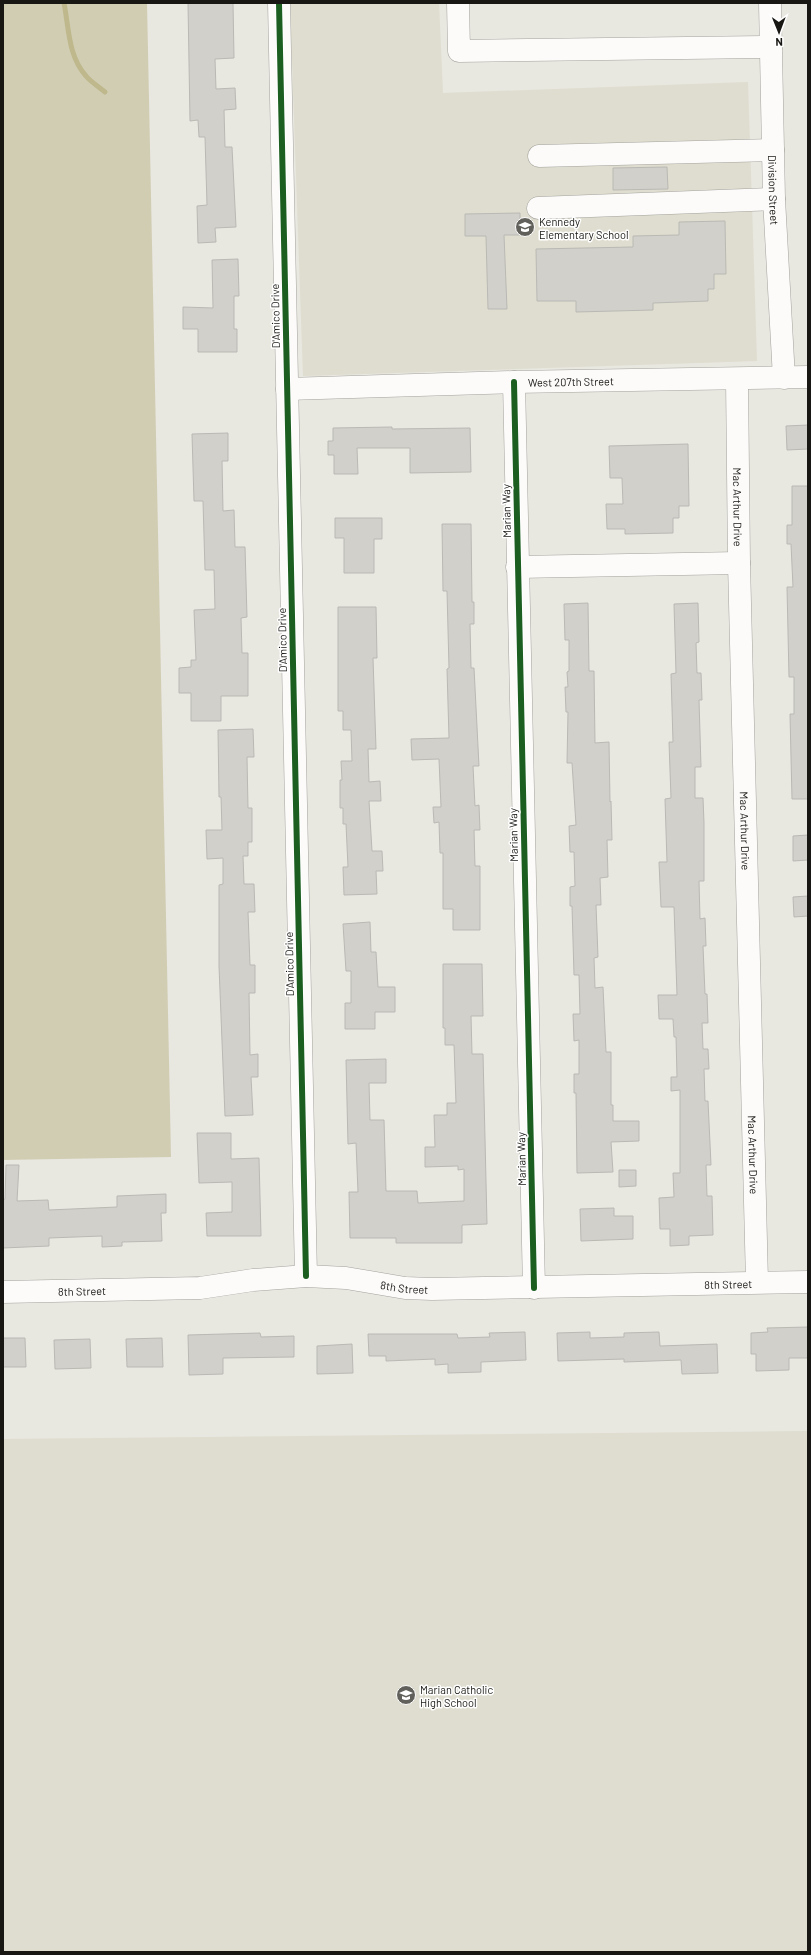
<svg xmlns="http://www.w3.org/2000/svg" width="811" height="1955" viewBox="0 0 811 1955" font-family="Barlow,sans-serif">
	<rect width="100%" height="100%" fill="#e8e7e0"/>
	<path fill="#dfddcf" d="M290,3H439L443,93L748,82L757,361L303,376Z
		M808,1431V1952H3V1439Z"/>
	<path fill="#d1cdb3" d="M3,3H147L171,1157L3,1160Z"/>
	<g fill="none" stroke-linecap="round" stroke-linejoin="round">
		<path stroke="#bfb88c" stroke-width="5" d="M64,3C69,28 68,56 86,76C91,82 99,87 105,92"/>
	</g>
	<path fill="#d1d0cb" stroke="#bab9b4" d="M188,3H233L234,58L215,59L216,89L235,88L236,109L224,110L225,147H232L236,227L215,228L216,242L198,243L197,206L207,205L205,137H199L198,120L190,121Z
		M667,167L668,189L613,190V168Z
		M520,213V235H504L507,309H488L486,236H465V214Z
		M725,221L726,274H714V289H708V301L653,303V310L576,312V301H537L536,249L633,247V236L679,235V222Z
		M238,259L239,296H234V329H237V352H198V329H183V307L213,308L212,260Z
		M808,425V449L787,450L786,426Z
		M392,427V429L470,428L471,472L410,473V448H357L358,474H334V455H328V441H333V428Z
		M228,433V461H222L223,511L234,510L235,547H245L247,617L241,618L242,653H248V696H221V721H191V693H179V668L191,667V660H196L194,610L215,609L214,570H205L203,501H194L192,434Z
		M688,444L689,506H679V518H673V533L625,534V529H607L606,504H623L622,478H610L609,446Z
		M792,486H808V799H792L790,714H794V677H789L787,587H793L791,544H787V525H792Z
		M335,518H382V539H374V573H344V538H335Z
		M442,524H471L472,602H474V624H470L471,668H474L479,766H473L475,806L479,805L480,830H474L475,866H480V930H453V909H443V853H440L439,822L434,823L433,807H441L439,759L412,760L411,739L449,738L447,669L449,668L447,591H443Z
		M588,603L589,671H594L595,743L609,742L610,802L611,801L612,840H607L608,877L600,878L601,905H596L598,957L594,958L595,988L603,987L606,1052H611V1105H613V1121H639V1141L611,1142L613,1172L577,1173L576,1093H574V1074H579V1040L574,1041L573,1014H580L579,975H574L572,906H570V887L575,886L574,852H570L569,826L576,825L572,763H567L568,712H566L565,687H568L567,672L569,671V640H565L564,604Z
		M698,603L699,642L696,643L697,673H701L702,700H699L701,767H695V798H703L704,823V881H699L700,919L705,918L706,946H703L705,994H707L708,1023H702L703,1049H708L709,1069H704L705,1101H708L711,1165H706L707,1196H712L713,1235L689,1236V1245L670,1246V1229H660L659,1198L674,1197L673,1173H680V1090L671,1091V1077H677L676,1037H674L673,1019H659L658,995H677L674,907H661L659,862H667L665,799L671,798L669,742H673L671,674L676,673L674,604Z
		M338,607H376L377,658H373L376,749H368L369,782L380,781L381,801H369L372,851H382L383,871H376L377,894L344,895L343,867H348L346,824H343V808H340V780H342L341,761H352L351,730H343V711H338Z
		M253,729L254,757H247L248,808H252V842H248V856H243L244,884H254L255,912H248L250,965H255V993H249L250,1055L258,1054V1077H251L253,1115L225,1116L219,966V885L223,884V858L207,859L206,830H222L221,797H219L218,730Z
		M808,835V860L793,861V836Z
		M808,896V916L794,917L793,897Z
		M370,922L371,952H376L378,987H395V1012H375V1029H345V1003H351V971H346L343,924Z
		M443,964H482L483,1016H471L472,1054H483L487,1224L462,1225V1243H396V1238H350L349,1192H358L356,1143L348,1144L346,1060L386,1059V1083H369L370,1120H384L386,1191H417L418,1203L464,1201V1169L458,1170V1166L425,1167V1147H435L434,1115H447V1103H456L454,1045H445V1028H443Z
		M197,1133H231V1159L259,1158L261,1236H207L206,1213L232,1212V1182L199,1183Z
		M6,1165H19L17,1201L48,1200L49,1210L117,1207V1196L166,1194V1213H161L162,1241L122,1242V1246L102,1247V1236L49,1238V1246L3,1248V1200L5,1199Z
		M619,1170H636V1186L619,1187Z
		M614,1208V1216H633V1239L581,1241L580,1209Z
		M808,1327V1358H789V1370L756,1371V1354H751V1333L768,1332L767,1328Z
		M525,1332L526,1360L481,1362V1372L448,1373V1364L435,1365V1359L386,1361V1356H369L368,1334H457L458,1338L490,1337L489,1333Z
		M590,1332V1338L624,1337V1333L659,1332L660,1346L717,1344L718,1373L682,1374L681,1360L624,1362V1359L558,1361L557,1333Z
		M260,1333L261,1337L294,1336V1357L223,1358V1374L189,1375L188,1335Z
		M3,1338H25L26,1367H3Z
		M162,1338L163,1367H127L126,1339Z
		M90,1339L91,1368L55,1369L54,1340Z
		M352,1344L353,1373L317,1374V1346Z"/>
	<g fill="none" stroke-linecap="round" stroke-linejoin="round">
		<g stroke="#a4a39d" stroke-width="23">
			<g id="minor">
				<path d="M279,3L306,1276"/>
				<path d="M458,3L459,51L771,47"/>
				<path id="s1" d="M770,3L774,199L784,378"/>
				<path d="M539,156L773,150"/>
				<path d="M538,208L774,199"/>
				<path id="s2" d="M737,379L739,563L757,1282"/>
				<path d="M514,382L534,1288"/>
				<path id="s3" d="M287,389L514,382L808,377"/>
				<path d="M517,567L739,563"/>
				<path id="s4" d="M3,1292L200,1288L253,1280L306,1276L346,1278L405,1288L432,1289L808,1282"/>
			</g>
		</g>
		<use href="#minor" stroke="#fcfbfa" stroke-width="22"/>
		<g stroke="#fff" stroke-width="8">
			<path id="cycleway" d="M279,3L306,1276
				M514,382L534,1288"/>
		</g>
		<use href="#cycleway" stroke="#1b5e20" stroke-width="6"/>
	</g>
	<defs>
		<g id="school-disc" transform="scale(1)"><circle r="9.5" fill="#61605b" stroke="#fff"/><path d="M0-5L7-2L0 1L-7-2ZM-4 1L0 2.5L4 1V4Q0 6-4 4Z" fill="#fff"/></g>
	</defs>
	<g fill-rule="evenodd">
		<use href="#school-disc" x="525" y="227"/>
		<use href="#school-disc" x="406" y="1695"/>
	</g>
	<g text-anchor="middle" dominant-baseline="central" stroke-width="3" stroke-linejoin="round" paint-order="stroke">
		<g font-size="11" fill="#181713" stroke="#fff">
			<text stroke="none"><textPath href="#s1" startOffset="187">Division Street</textPath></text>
			<text transform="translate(275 316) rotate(-91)">D'Amico Drive</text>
			<text stroke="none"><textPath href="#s3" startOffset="284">West 207th Street</textPath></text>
			<text stroke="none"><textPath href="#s2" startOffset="128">Mac Arthur Drive</textPath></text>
			<text transform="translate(506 511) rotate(-91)">Marian Way</text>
			<text transform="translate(282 640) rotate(-91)">D'Amico Drive</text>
			<text stroke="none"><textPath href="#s2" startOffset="452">Mac Arthur Drive</textPath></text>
			<text transform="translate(513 835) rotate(-91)">Marian Way</text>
			<text transform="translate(289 964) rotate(-91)">D'Amico Drive</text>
			<text stroke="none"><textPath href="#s2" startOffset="776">Mac Arthur Drive</textPath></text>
			<text transform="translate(521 1159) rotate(-91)">Marian Way</text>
			<text stroke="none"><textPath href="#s4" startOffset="727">8th Street</textPath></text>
			<text stroke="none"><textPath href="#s4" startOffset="403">8th Street</textPath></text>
			<text stroke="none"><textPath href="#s4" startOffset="79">8th Street</textPath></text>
		</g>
		<g font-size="11" fill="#181713" stroke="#fff" text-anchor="start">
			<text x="539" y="221">Kennedy<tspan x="539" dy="13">Elementary School</tspan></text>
			<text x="420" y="1689">Marian Catholic<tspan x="420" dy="13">High School</tspan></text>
		</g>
	</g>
	<rect width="811" height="1955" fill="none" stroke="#181713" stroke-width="8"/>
	<g transform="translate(779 32) rotate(179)" stroke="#ffffff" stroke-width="3" paint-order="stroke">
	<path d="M0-3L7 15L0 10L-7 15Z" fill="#181713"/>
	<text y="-6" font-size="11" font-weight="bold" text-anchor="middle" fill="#181713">N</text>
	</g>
</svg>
